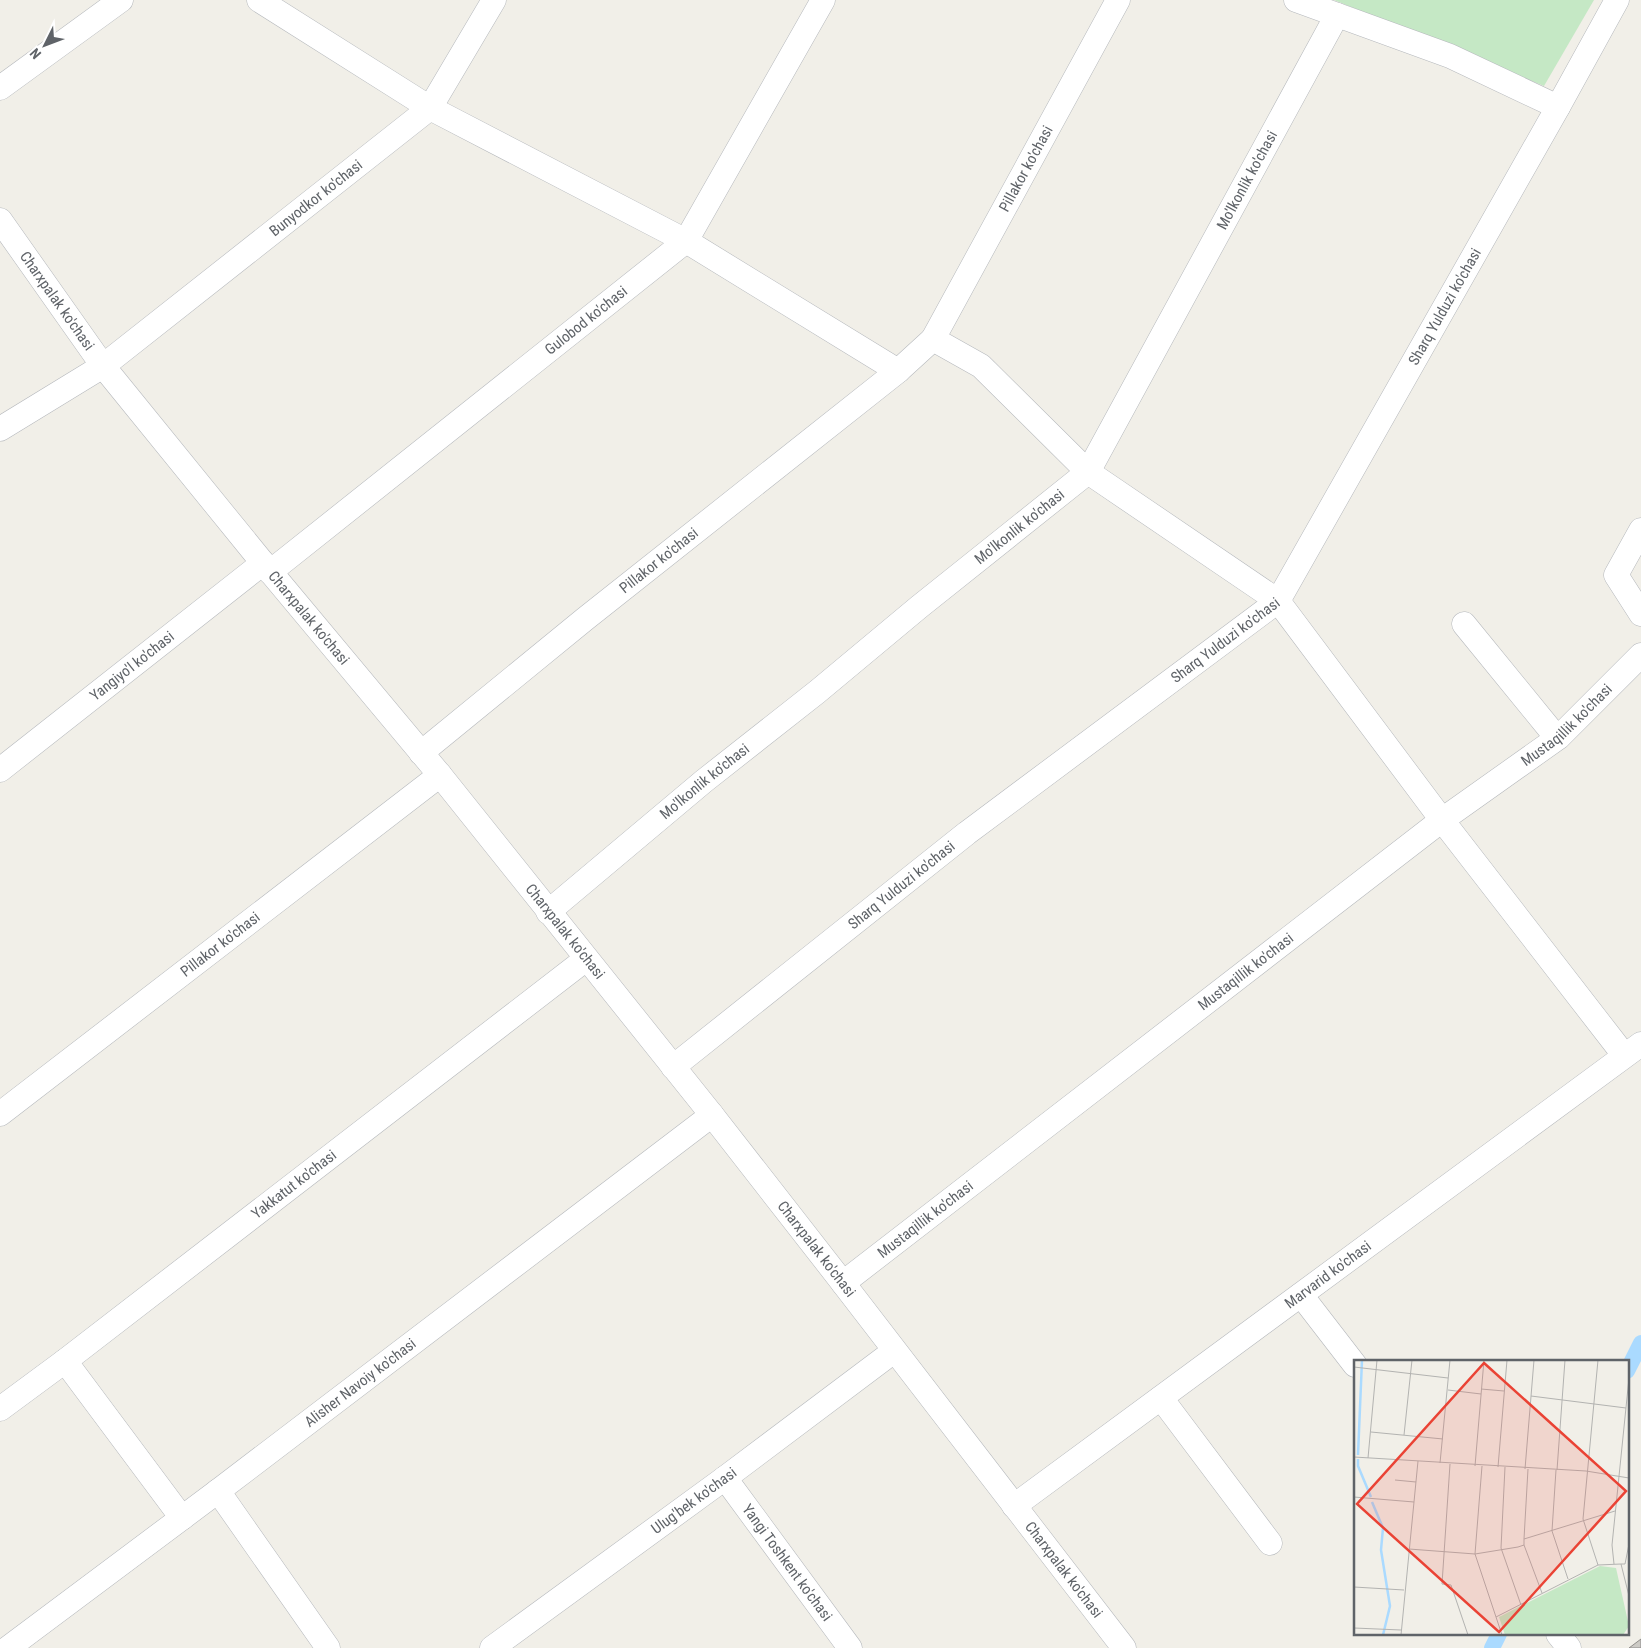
<svg xmlns="http://www.w3.org/2000/svg" width="1641" height="1648" viewBox="0 0 1641 1648" font-family="'Roboto Condensed',sans-serif">
	<rect width="100%" height="100%" fill="#f1efe8"/>
	<path fill="#c5e8c5" d="M1334,0H1594L1544,86Z"/>
	<g fill="none" stroke-linecap="round" stroke-linejoin="round">
		<path stroke="#aadaff" stroke-width="16" d="M1627,1371L1641,1343
			M1492,1648L1499,1634"/>
	</g>
	<path fill="#cccac5" stroke="#8f8d8a" d="M1641,1639V1648H1629Z"/>
	<g fill="none" stroke-linecap="round" stroke-linejoin="round">
		<g stroke="#b5b8bc" stroke-width="25">
			<g id="minor">
				<path d="M259,0L430,108L686,241L898,371L933,339L981,366L1088,472L1278,601L1442,820L1624,1055"/>
				<path d="M1296,0L1450,56L1558,107"/>
				<path d="M0,88L121,0"/>
				<path id="s1" d="M0,220L103,366L263,563L440,775L712,1115L843,1283L1124,1648"/>
				<path id="s2" d="M933,339L1118,0"/>
				<path id="s3" d="M0,429L103,366L430,108L494,0"/>
				<path d="M1641,530L1616,575L1641,614"/>
				<path id="s4" d="M270,572L686,241L823,0"/>
				<path d="M1464,624L1557,738"/>
				<path id="s5" d="M421,753L585,619L898,371"/>
				<path id="s6" d="M0,770L263,563"/>
				<path id="s7" d="M548,912L704,781L817,692L919,607L1088,472L1337,15"/>
				<path id="s8" d="M673,1067L967,833L1278,601L1558,107L1617,0"/>
				<path id="s9" d="M0,1114L440,775"/>
				<path id="s10" d="M843,1283L1442,820L1559,737L1641,655"/>
				<path d="M1301,1295L1355,1365"/>
				<path d="M65,1361L182,1518"/>
				<path d="M1161,1398L1270,1543"/>
				<path id="s11" d="M0,1409L65,1361L586,959"/>
				<path id="s12" d="M725,1478L850,1648"/>
				<path d="M218,1491L328,1648"/>
				<path id="s13" d="M1014,1506L1641,1044"/>
				<path d="M1558,1634L1569,1648"/>
				<path id="s14" d="M8,1648L218,1491L712,1115"/>
				<path id="s15" d="M492,1648L725,1478L894,1351"/>
			</g>
		</g>
		<use href="#minor" stroke="#fff" stroke-width="24"/>
	</g>
	<g text-anchor="middle" dominant-baseline="central" stroke-width="4" stroke-linejoin="round" paint-order="stroke">
		<g font-size="15" fill="#5f6368" stroke="#fff">
			<text stroke="none"><textPath href="#s2" startOffset="194">Pillakor ko'chasi</textPath></text>
			<text stroke="none"><textPath href="#s7" startOffset="1029">Mo'lkonlik ko'chasi</textPath></text>
			<text stroke="none"><textPath href="#s3" startOffset="392">Bunyodkor ko'chasi</textPath></text>
			<text stroke="none"><textPath href="#s1" startOffset="99">Charxpalak ko'chasi</textPath></text>
			<text stroke="none"><textPath href="#s8" startOffset="1102">Sharq Yulduzi ko'chasi</textPath></text>
			<text stroke="none"><textPath href="#s4" startOffset="404">Gulobod ko'chasi</textPath></text>
			<text stroke="none"><textPath href="#s7" startOffset="609">Mo'lkonlik ko'chasi</textPath></text>
			<text stroke="none"><textPath href="#s5" startOffset="306">Pillakor ko'chasi</textPath></text>
			<text stroke="none"><textPath href="#s1" startOffset="504">Charxpalak ko'chasi</textPath></text>
			<text stroke="none"><textPath href="#s8" startOffset="698">Sharq Yulduzi ko'chasi</textPath></text>
			<text stroke="none"><textPath href="#s6" startOffset="168">Yangiyo'l ko'chasi</textPath></text>
			<text stroke="none"><textPath href="#s10" startOffset="914">Mustaqillik ko'chasi</textPath></text>
			<text stroke="none"><textPath href="#s7" startOffset="204">Mo'lkonlik ko'chasi</textPath></text>
			<text stroke="none"><textPath href="#s8" startOffset="292">Sharq Yulduzi ko'chasi</textPath></text>
			<text stroke="none"><textPath href="#s1" startOffset="909">Charxpalak ko'chasi</textPath></text>
			<text stroke="none"><textPath href="#s9" startOffset="278">Pillakor ko'chasi</textPath></text>
			<text stroke="none"><textPath href="#s10" startOffset="509">Mustaqillik ko'chasi</textPath></text>
			<text stroke="none"><textPath href="#s11" startOffset="370">Yakkatut ko'chasi</textPath></text>
			<text stroke="none"><textPath href="#s10" startOffset="104">Mustaqillik ko'chasi</textPath></text>
			<text stroke="none"><textPath href="#s1" startOffset="1314">Charxpalak ko'chasi</textPath></text>
			<text stroke="none"><textPath href="#s13" startOffset="390">Marvarid ko'chasi</textPath></text>
			<text stroke="none"><textPath href="#s14" startOffset="441">Alisher Navoiy ko'chasi</textPath></text>
			<text stroke="none"><textPath href="#s15" startOffset="250">Ulug'bek ko'chasi</textPath></text>
			<text stroke="none"><textPath href="#s12" startOffset="105">Yangi Toshkent ko'chasi</textPath></text>
			<text stroke="none"><textPath href="#s1" startOffset="1719">Charxpalak ko'chasi</textPath></text>
		</g>
	</g>
	<g transform="translate(1354 1360)">
		<rect width="275" height="275" fill="#f1efe8"/>
		<path d="M246,206L262,208L275,266L269,275H151L145,257Z" fill="#c5e8c5"/>
		<path fill="none" stroke="#aadaff" stroke-width="2.5" d="M4,95L8,0M4,99V106L17,137M18,142L29,168L27,190L36,246L29,275"/>
		<path fill="none" stroke="#b3b3b1" stroke-width="1" d="M0,7L94,18M127,29L150,31M94,30L127,34M177,36L272,48M17,72L89,79M50,75L58,0M0,97L232,111L275,118M14,98L23,0M86,103L96,0M96,104L88,224L97,225L114,275M121,106L130,0M128,106L121,194L148,275M144,107L153,0M151,107L147,188L167,245M171,109L180,0M202,110L198,171L214,219M203,110L211,0M41,120L62,122M0,137L60,142M170,179L174,109M170,185L188,233M55,189L121,194L164,187L170,185V179L261,151M260,204L258,185L275,18M267,204L275,236M267,204H271L275,184M244,205L229,159L244,0M0,227L50,230M142,257L244,205L267,204M0,268L47,270M47,275L64,101"/>
		<path fill="#ea4335" fill-opacity="0.15" stroke="#ea4335" stroke-width="2.5" d="M130,3L272,131L145,272L3,144Z"/>
		<rect width="275" height="275" fill="none" stroke="#5f6368" stroke-width="2.5"/>
	</g>
	<g transform="translate(45 45) rotate(228)" stroke="#ffffff" stroke-width="4" paint-order="stroke">
	<path d="M0-4L9 19L0 12L-9 19Z" fill="#5f6368"/>
	<text y="-8" font-size="14" font-weight="bold" text-anchor="middle" fill="#5f6368">N</text>
	</g>
</svg>
